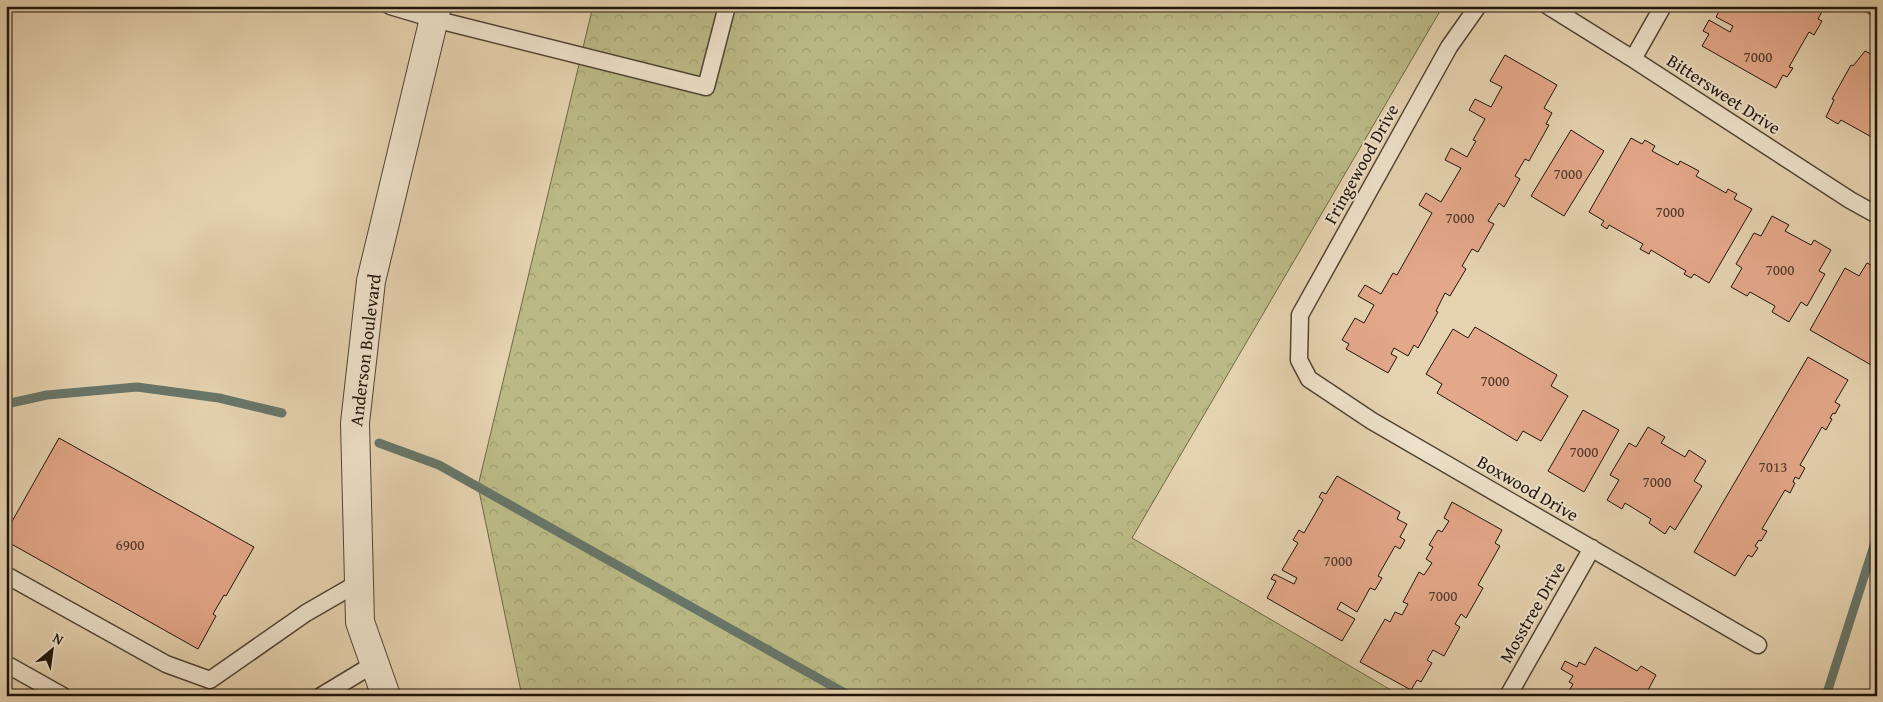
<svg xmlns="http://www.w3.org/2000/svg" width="1883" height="702" viewBox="0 0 1883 702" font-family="'Gentium Book Plus',serif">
	<defs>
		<pattern id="forest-crowns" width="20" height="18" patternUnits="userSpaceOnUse" patternTransform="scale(1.25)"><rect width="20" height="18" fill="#bbba86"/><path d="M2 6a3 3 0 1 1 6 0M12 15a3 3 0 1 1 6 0" fill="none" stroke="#a09f72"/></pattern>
	</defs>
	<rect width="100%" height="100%" fill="#e5d2af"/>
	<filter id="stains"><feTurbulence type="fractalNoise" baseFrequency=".004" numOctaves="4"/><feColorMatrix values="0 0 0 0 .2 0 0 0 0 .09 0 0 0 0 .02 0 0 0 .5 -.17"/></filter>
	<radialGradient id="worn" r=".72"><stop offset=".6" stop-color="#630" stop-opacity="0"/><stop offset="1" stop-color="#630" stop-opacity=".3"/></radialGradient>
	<path fill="url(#forest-crowns)" stroke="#6e6749" d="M593,6H1443L1132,538L1401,696H522L478,486Z"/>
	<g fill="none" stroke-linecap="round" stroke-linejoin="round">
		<path stroke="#677669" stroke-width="9" d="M6,404L47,395L137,387L219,398L282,413
			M379,443L439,465L850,696
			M1826,696L1877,536"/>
	</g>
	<path fill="#e3a789" stroke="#20140c" d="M1722,6H1825L1818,19L1822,21L1814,35L1809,32L1789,67L1793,68L1787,77L1783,75L1776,88L1702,46L1709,34L1703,31L1709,20L1730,32L1733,26L1716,17Z
		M1869,6H1877V18L1866,12Z
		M1865,51L1877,57L1875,65L1877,66V140L1841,120L1838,124L1826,117L1834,100L1832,99L1851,65L1853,66Z
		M1505,55L1557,85L1544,108L1552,113L1546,124L1549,125L1529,161L1525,159L1515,176L1520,179L1504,207L1499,203L1488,221L1494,224L1478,252L1472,249L1462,266L1466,269L1450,296L1445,293L1436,311L1438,312L1418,348L1414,345L1408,356L1394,348L1391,354L1397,357L1388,373L1346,349L1349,344L1342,340L1355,318L1364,323L1374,305L1358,296L1365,285L1381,294L1393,273L1397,275L1432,213L1419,205L1426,193L1441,202L1461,168L1445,160L1451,148L1467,157L1476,141L1473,140L1485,119L1469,110L1475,99L1491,107L1502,87L1490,81Z
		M1571,130L1604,151L1564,216L1531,196Z
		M1631,138L1642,144L1645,140L1655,146L1652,151L1678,165L1680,161L1699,171L1696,176L1726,193L1728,189L1737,194L1734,199L1752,209L1709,283L1694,274L1691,278L1684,274L1686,271L1651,250L1649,254L1640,249L1643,244L1609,225L1607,229L1601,225L1604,221L1589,212Z
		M1772,216L1789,225L1785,231L1811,245L1814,240L1831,250L1819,271L1825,274L1807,306L1801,302L1789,322L1772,312L1775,306L1750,292L1747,296L1731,287L1742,268L1736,264L1754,233L1761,236Z
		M1867,263L1877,268V358L1873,366L1810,330L1845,268L1859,276Z
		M1475,327L1557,375L1551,386L1568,396L1541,441L1523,431L1517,441L1437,393L1442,384L1426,374L1453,329L1468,338Z
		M1808,357L1848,380L1835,402L1840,405L1835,414L1833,413L1830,418L1832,419L1826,430L1822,427L1800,465L1805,468L1799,479L1795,477L1793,482L1795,483L1790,493L1785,490L1762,529L1767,531L1761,541L1759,540L1755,546L1758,548L1752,557L1748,555L1735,576L1694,552Z
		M1583,410L1619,430L1584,492L1548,471Z
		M1648,427L1665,437L1661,443L1685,457L1689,450L1706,461L1694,481L1702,486L1675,530L1670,526L1665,534L1649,523L1651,519L1625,503L1622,509L1607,500L1619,480L1610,475L1629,443L1636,447Z
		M59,438L254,547L226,596L224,595L213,614L216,616L198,649L6,541V532Z
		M1337,476L1400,512L1397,519L1407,524L1400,537L1405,540L1400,549L1395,546L1378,576L1382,578L1375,590L1370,588L1357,612L1341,602L1337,609L1355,619L1342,641L1267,598L1276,581L1271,579L1274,574L1294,584L1297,578L1282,570L1298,543L1293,540L1299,530L1304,533L1323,500L1319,497L1322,492L1326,494Z
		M1452,502L1502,530L1495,543L1500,546L1478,585L1483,588L1466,618L1461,614L1455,624L1460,627L1444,656L1433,650L1427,660L1432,663L1421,682L1417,680L1411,690L1360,662L1385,619L1390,622L1395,612L1402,615L1408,604L1403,602L1419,572L1424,575L1432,563L1426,559L1433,547L1429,545L1438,530L1442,532L1449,521L1444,518Z
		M1595,647L1637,671L1641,666L1656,675L1645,696H1560L1561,693L1566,696L1573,684L1569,682L1573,676L1561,669L1565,661L1577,667L1579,662L1585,665Z"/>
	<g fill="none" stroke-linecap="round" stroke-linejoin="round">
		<g stroke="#514435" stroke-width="19">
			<path id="service" d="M390,6L434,19L706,87L727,6
				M1478,6L1449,47L1300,315L1299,360L1309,379L1372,421L1758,645
				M1548,6L1633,59L1850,200L1877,215
				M1633,59L1663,6
				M6,575L166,664L210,680L306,613L358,583
				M6,664L63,696
				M321,696L374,664
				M1508,696L1592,548"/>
		</g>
		<g stroke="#514435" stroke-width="30">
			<path id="tertiary" d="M386,696L360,622L355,423L371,281L437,6"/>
		</g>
		<use href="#service" stroke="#eee2cb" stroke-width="16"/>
		<use href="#tertiary" stroke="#eee2cb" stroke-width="28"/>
	</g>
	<g text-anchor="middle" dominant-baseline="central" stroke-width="4" stroke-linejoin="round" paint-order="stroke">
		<g font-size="15" fill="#51392b">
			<text x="1758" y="56">7000</text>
			<text x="1568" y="173">7000</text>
			<text x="1670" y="211">7000</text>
			<text x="1460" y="217">7000</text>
			<text x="1780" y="269">7000</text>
			<text x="1495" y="380">7000</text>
			<text x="1584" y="451">7000</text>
			<text x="1773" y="466">7013</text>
			<text x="1657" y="481">7000</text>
			<text x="130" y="544">6900</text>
			<text x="1338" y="560">7000</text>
			<text x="1443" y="595">7000</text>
		</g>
		<g font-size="18" fill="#20140c" stroke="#eee2cb">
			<text transform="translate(1724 94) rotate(33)">Bittersweet Drive</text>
			<text transform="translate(1361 164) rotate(-61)">Fringewood Drive</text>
			<text transform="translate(365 350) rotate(-83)">Anderson Boulevard</text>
			<text transform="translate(1528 488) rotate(30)">Boxwood Drive</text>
			<text transform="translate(1532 612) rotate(-60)">Mosstree Drive</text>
		</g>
	</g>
	<rect width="1883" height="702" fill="none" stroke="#e5d2af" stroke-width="25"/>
	<rect x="8" y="8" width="1868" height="687" fill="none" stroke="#20140c" stroke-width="2.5"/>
	<rect x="12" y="12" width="1858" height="677" fill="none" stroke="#20140c"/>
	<g transform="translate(52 650) rotate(29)" stroke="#eee2cb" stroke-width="4" paint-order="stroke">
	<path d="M0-4L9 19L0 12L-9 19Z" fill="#20140c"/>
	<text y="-8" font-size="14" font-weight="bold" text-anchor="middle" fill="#20140c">N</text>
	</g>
	<rect width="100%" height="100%" filter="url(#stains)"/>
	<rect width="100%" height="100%" fill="url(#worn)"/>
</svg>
